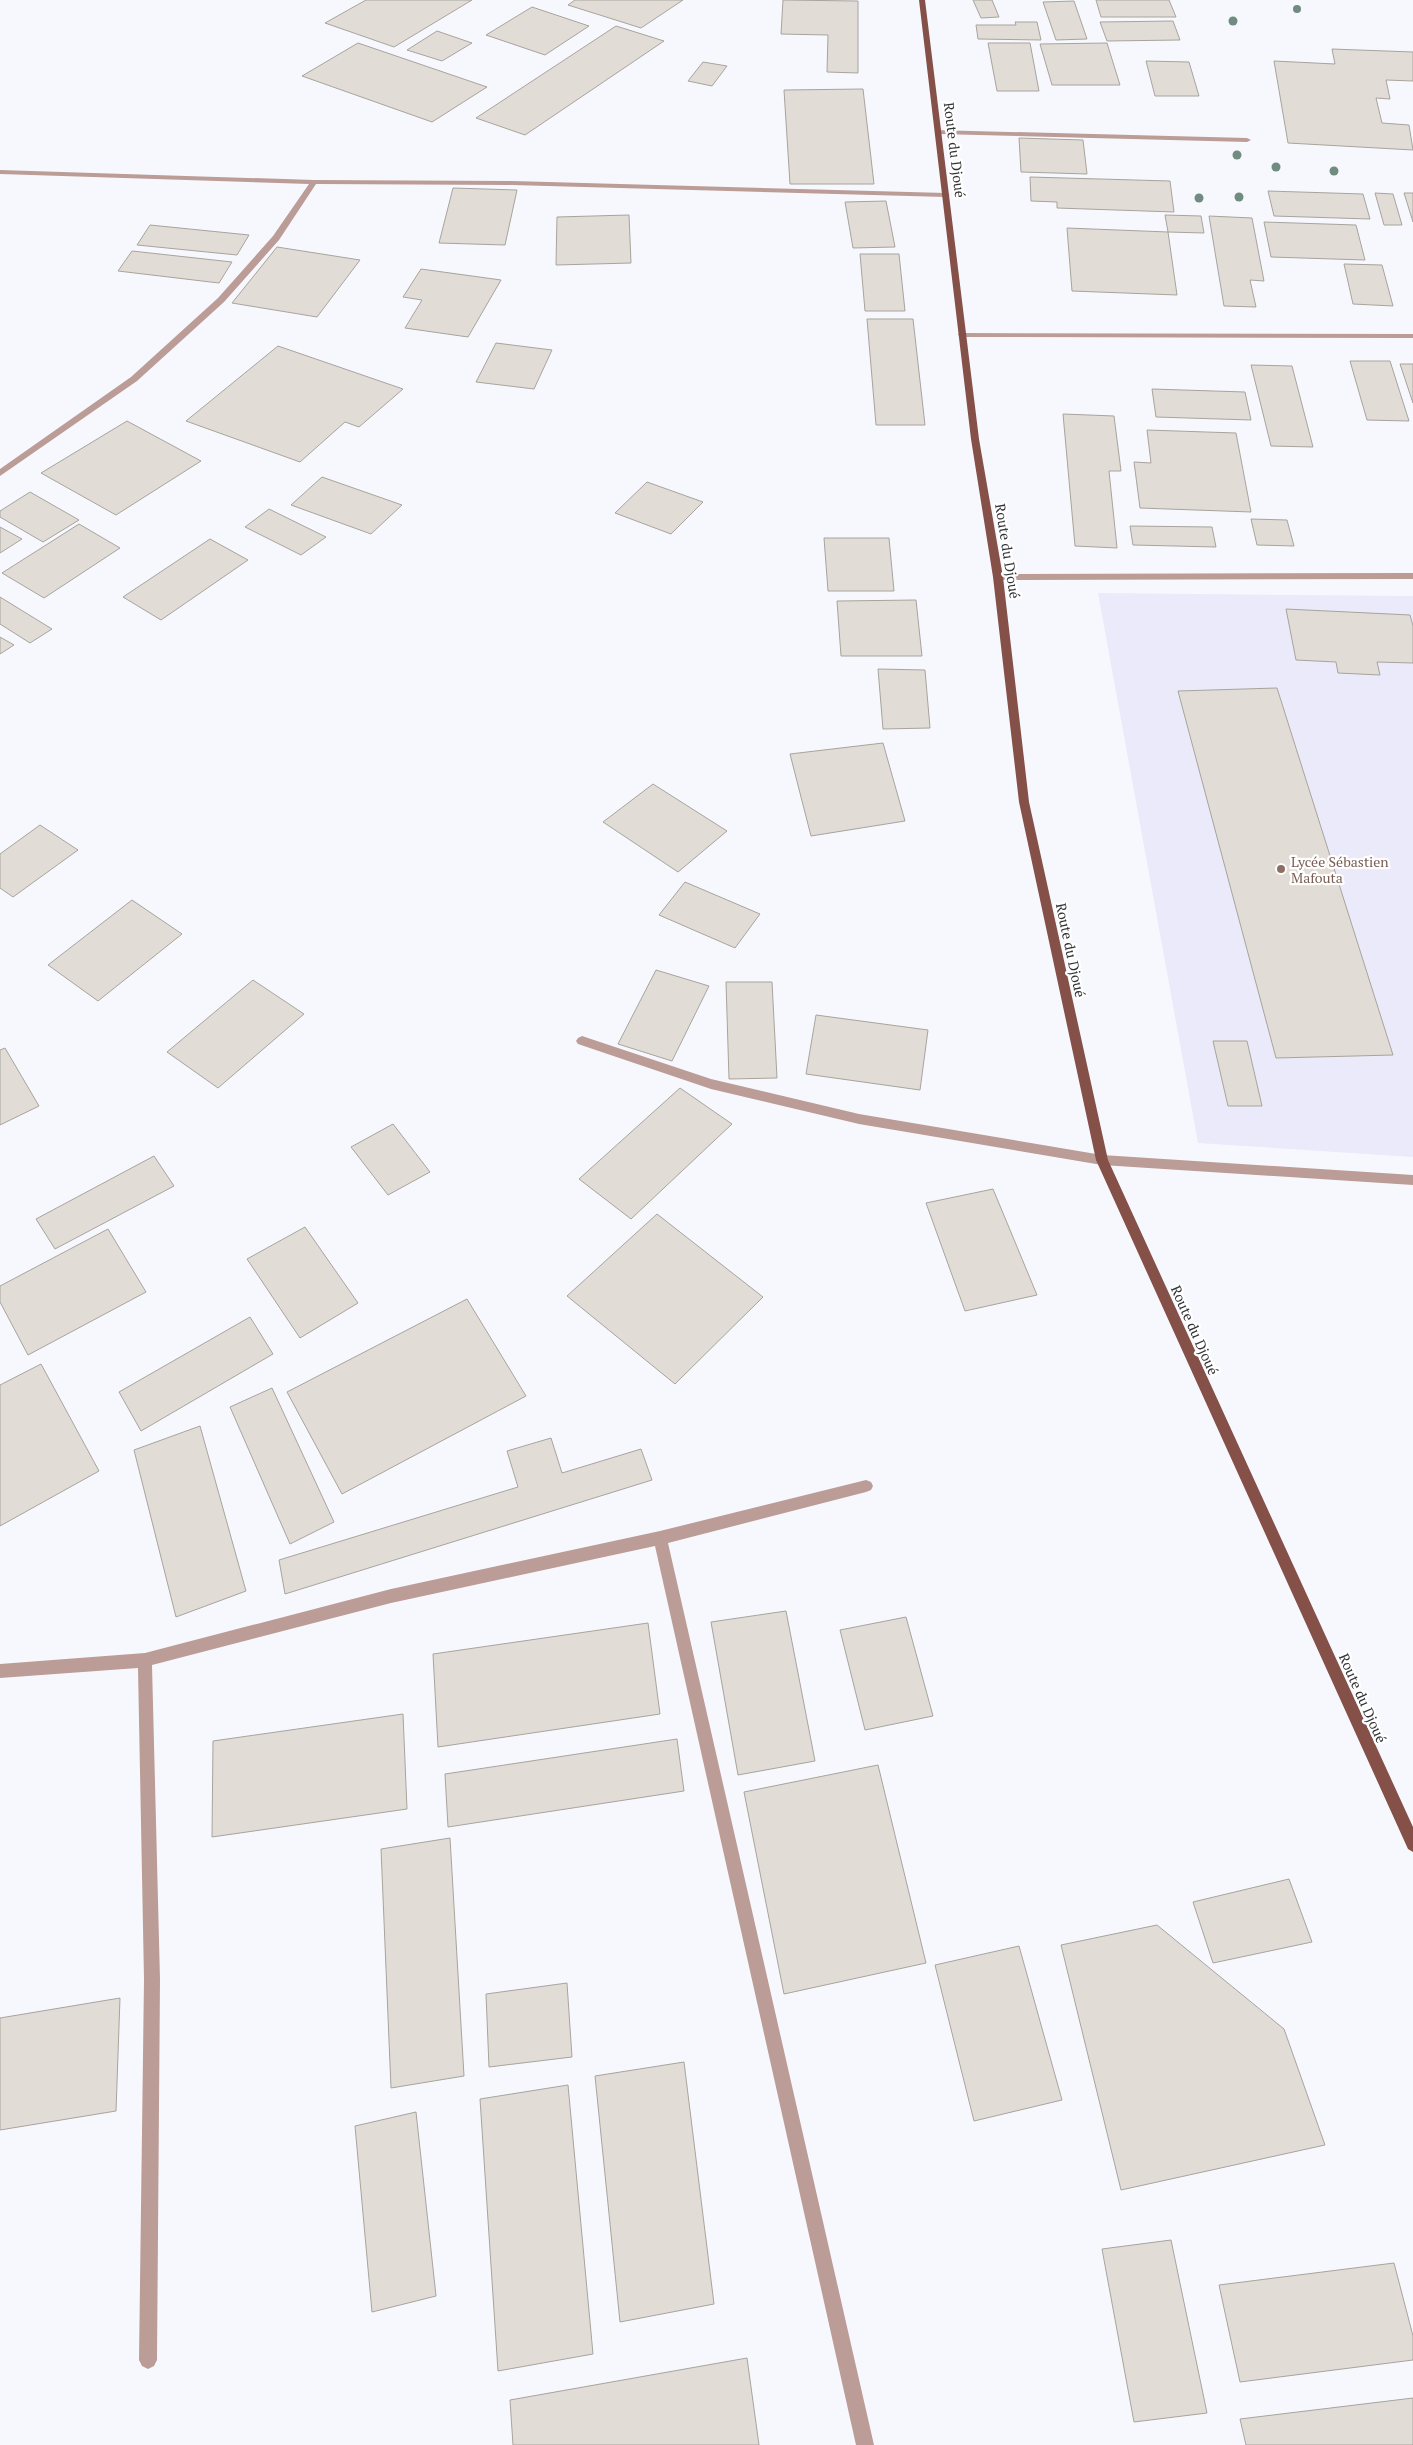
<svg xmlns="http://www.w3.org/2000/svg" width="1413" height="2445" viewBox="0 0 1413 2445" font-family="'PT Serif',serif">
	<rect width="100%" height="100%" fill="#f7f8fe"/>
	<path fill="#eaeafa" d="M1098,593L1413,596V1157L1198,1143Z"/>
	<path fill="#e1ddd6" stroke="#a8a39d" d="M366,0H472L394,47L325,23Z
		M575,0H683L641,28L568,5Z
		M783,0L858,1V73L827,72L828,35L781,34Z
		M973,0H992L999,17L981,18Z
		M1096,0H1169L1176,17H1101Z
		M1074,1L1087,39L1056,40L1043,2Z
		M532,7L589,26L545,55L486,35Z
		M1173,21L1180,40L1107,41L1100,22Z
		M1015,22H1037L1041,40L978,39L976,25H1016Z
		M616,26L664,41L525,135L476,118Z
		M437,31L472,43L442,61L407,50Z
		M358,43L487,87L432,122L302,76Z
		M988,43H1030L1039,91H997Z
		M1107,43L1120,85H1052L1040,44Z
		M1332,49L1413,52V81L1386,80L1390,99L1376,98L1382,123L1409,125L1413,150L1288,143L1274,61L1335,64Z
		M1146,61L1189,62L1199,96H1155Z
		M703,62L727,66L712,86L688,81Z
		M863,89L874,184H790L784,90Z
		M1019,138L1083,140L1087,174L1021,172Z
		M1030,177L1170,181L1174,212L1057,208V202L1031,201Z
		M453,188L517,190L505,245L439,243Z
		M1268,191L1363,194L1370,219L1274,216Z
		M1375,193L1393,194L1402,225H1384Z
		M1404,193H1413V222Z
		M886,201L895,247L853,248L845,202Z
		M629,215L631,263L556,265L557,217Z
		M1165,215L1201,216L1204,233L1168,232Z
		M1209,216L1252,218L1264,281L1250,280L1256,307L1224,306Z
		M1264,222L1356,225L1365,260L1271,257Z
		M150,225L249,235L237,255L137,245Z
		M1067,228L1168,232L1177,295L1072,291Z
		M277,247L360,260L317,317L232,303Z
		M132,251L232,262L219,283L118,271Z
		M860,254H899L905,311H865Z
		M1344,264L1382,265L1393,306L1353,304Z
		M421,269L501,280L468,337L405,328L422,300L403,297Z
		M867,319H913L925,425H876Z
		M496,343L552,350L534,389L476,382Z
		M278,346L403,389L359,427L345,422L300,462L186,421Z
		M1350,361H1390L1409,421L1367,420Z
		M1400,364H1413V403Z
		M1251,365L1292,366L1313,447L1271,446Z
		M1152,389L1245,392L1251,420L1156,417Z
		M1063,414L1114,416L1121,471H1109L1117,548L1075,546Z
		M127,421L201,461L116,515L41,473Z
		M1147,430L1236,433L1251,512L1140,508L1134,462L1151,463Z
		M322,477L402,505L371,534L291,505Z
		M647,482L703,502L671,534L615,513Z
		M30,492L79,520L43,542L0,517V511Z
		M269,509L326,537L301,555L245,527Z
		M1251,519L1287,520L1294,546L1257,545Z
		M79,524L120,548L44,598L2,573Z
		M1130,526L1212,527L1216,547L1133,545Z
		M0,527L22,539L0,553Z
		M824,538H889L894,591H828Z
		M210,539L248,560L161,620L123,597Z
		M0,597L52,629L30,643L0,624Z
		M916,600L922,656H841L837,601Z
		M1286,609L1410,615L1413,626V663L1377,662L1380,675L1338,673L1336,662L1296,660Z
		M0,637L14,645L0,654Z
		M878,669L925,670L930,728L883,729Z
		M1277,688L1393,1055L1276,1058L1178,691Z
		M883,743L905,821L811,836L790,754Z
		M653,784L727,831L678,872L603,822Z
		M40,825L78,850L13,897L0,888V854Z
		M685,882L760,914L735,948L659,915Z
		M132,900L182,934L98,1001L48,965Z
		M656,970L709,986L672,1061L618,1044Z
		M253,980L304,1014L218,1088L167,1052Z
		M726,982H772L777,1078L729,1079Z
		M816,1015L928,1030L920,1090L806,1074Z
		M1213,1041H1247L1262,1106H1228Z
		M5,1048L39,1106L0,1125V1050Z
		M680,1088L732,1124L631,1219L579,1179Z
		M393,1124L430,1172L388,1195L351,1147Z
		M154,1156L174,1186L55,1249L36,1219Z
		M993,1189L1037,1295L965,1311L926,1203Z
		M657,1214L763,1297L675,1384L567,1296Z
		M305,1227L358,1303L300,1338L247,1259Z
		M108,1229L146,1292L28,1355L0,1302V1286Z
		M467,1299L526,1396L342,1494L287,1392Z
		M250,1317L273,1354L141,1431L119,1392Z
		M41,1364L99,1471L0,1526V1385Z
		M272,1388L334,1522L290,1544L230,1407Z
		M200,1426L246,1591L176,1617L134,1450Z
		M551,1438L562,1473L641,1449L652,1480L285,1594L279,1560L518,1487L507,1451Z
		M786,1611L815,1761L738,1775L711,1622Z
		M906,1617L933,1716L865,1730L840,1630Z
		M648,1623L660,1714L438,1747L433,1654Z
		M403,1714L407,1809L212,1837L213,1741Z
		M677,1739L684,1791L448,1827L445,1774Z
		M878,1765L926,1963L784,1994L744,1792Z
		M450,1838L464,2076L391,2088L381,1849Z
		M1289,1879L1312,1942L1213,1963L1193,1902Z
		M1157,1925L1284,2029L1325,2145L1121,2190L1061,1945Z
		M1019,1946L1062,2100L974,2121L935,1965Z
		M567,1983L572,2057L489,2067L486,1994Z
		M120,1998L116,2111L0,2130V2018Z
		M684,2062L714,2304L620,2322L595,2076Z
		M568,2085L593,2354L498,2371L480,2099Z
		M416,2112L436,2296L372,2312L355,2126Z
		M1171,2240L1207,2413L1134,2422L1102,2249Z
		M1394,2263L1413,2336V2360L1240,2382L1219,2285Z
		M747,2358L759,2445H513L510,2400Z
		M1413,2398V2445H1246L1240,2419Z"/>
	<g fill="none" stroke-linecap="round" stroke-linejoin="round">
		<path fill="#bb9c97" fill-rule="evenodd" d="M935,130L1247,138L1251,140L1247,142L938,134H935Z
			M0,170L314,180L512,181L946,193L950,195L946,197L512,185L316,184L279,240L224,302L137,381L0,476V469L131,377L218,298L273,236L309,184L0,174Z
			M959,333L1413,334V338L962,337L958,335Z
			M1413,573V579L998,580L993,577L998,574Z
			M582,1036L711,1079L859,1114L1102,1155L1413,1175V1185L1102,1165L859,1124L711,1089L578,1044L576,1041L578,1038Z
			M866,1480L871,1482L873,1486L871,1490L866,1492L668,1543L874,2445H856L655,1546L391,1603L152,1665L160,1979L157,2360L154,2366L148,2369L142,2366L139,2360L144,1979L138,1668L0,1678V1664L145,1653L391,1589L660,1531Z"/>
		<path fill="#845048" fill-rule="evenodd" d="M919,0H925L979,439L1003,577L1029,802L1108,1160L1413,1827V1852L1408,1849L1096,1160L1019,802L993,577L971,439Z"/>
	</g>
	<g fill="#708c81">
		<circle cx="1297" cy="9" r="4"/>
		<circle cx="1233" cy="21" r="4.5"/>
		<circle cx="1237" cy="155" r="4.5"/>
		<circle cx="1276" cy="167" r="4.5"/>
		<circle cx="1334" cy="171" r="4.5"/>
		<circle cx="1239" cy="197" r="4.5"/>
		<circle cx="1199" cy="198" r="4.5"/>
	</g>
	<circle fill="#8d6e63" stroke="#fff" stroke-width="2" cx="1281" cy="869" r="5"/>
	<g text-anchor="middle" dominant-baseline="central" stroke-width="4.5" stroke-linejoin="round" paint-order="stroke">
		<g font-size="14" fill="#333336" stroke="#fff">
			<text transform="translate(955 150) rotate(83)">Route du Djoué</text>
			<text transform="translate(1008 551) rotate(81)">Route du Djoué</text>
			<text transform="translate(1071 950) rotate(78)">Route du Djoué</text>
			<text transform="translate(1195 1330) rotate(66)">Route du Djoué</text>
			<text transform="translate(1363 1698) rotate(66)">Route du Djoué</text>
		</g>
		<g font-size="14" fill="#785e54" stroke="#fff" text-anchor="start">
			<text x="1291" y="861">Lycée Sébastien<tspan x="1291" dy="16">Mafouta</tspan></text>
		</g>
	</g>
</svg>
